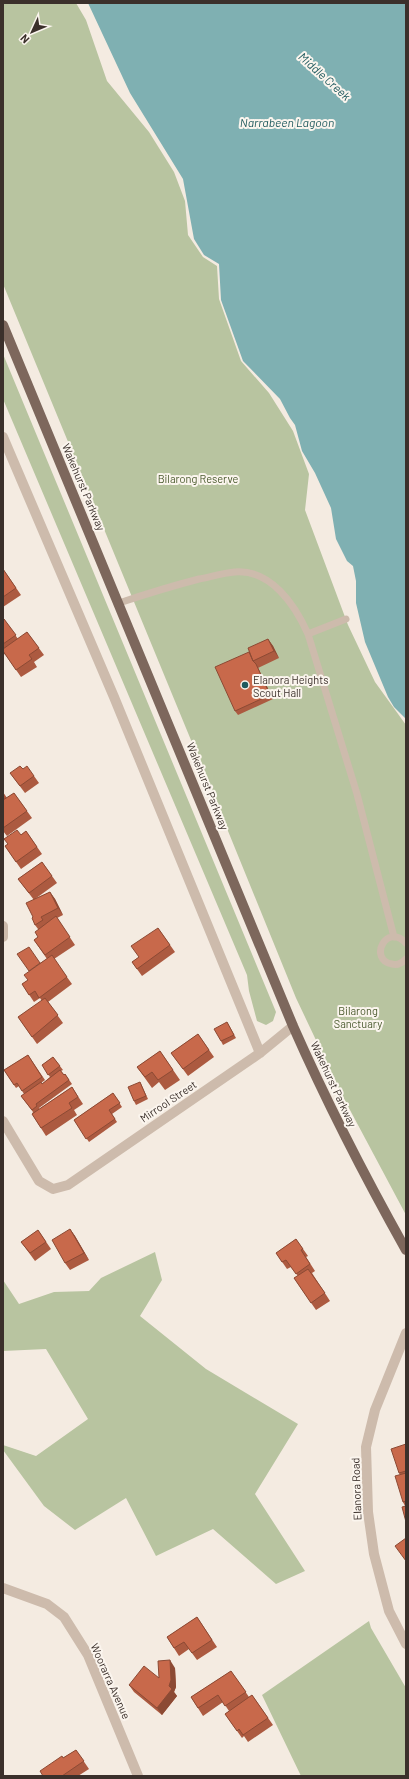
<svg xmlns="http://www.w3.org/2000/svg" width="409" height="1779" viewBox="0 0 409 1779" font-family="Barlow,sans-serif">
	<rect width="100%" height="100%" fill="#f4ebe1"/>
	<path fill="#b8c4a0" d="M3,3H76L86,20L107,81L149,132L174,172L185,201L188,235L203,257L217,266L219,299L241,361L269,393L293,431L309,474L305,510L348,625L375,682L406,725V1215L342,1095L296,998L193,745L3,284Z
		M3,354L276,1012L273,1021L266,1025L257,1021L249,991L247,975L3,399Z
		M155,1252L162,1280L140,1316L206,1369L298,1424L255,1494L305,1571L276,1584L213,1529L156,1556L126,1498L75,1530L44,1506L3,1450V1445L36,1456L88,1419L46,1349L3,1351V1280L19,1304L54,1292L89,1291L101,1278Z
		M369,1621L371,1628L406,1688V1776H301L262,1695Z"/>
	<path fill="#7fb0b2" d="M88,3H406V719L394,707L388,697L365,642L356,603V581L353,566L347,561L336,539L331,508L315,473L302,451L295,425L290,418L280,399L243,361L221,300L219,264L204,255L194,239L183,179L130,93Z"/>
	<g fill="none" stroke-linecap="round" stroke-linejoin="round">
		<path stroke="#cdbbac" stroke-width="7" d="M119,603C146,594 172,586 199,579C210,577 223,573 235,572C271,569 295,605 308,634L357,794L394,937
			M308,634L346,619
			M406,943C386,922 368,960 392,964C398,966 402,963 406,959"/>
		<path stroke="#cdbbac" stroke-width="10" d="M3,437L114,697L260,1053
			M3,926V937
			M3,1121L39,1181L53,1189L68,1185L260,1053L293,1026
			M406,1333L375,1410L366,1447L368,1512L374,1554L389,1611L406,1644"/>
		<path stroke="#cdbbac" stroke-width="10" d="M3,1588L47,1604L64,1617L88,1655L138,1776"/>
		<path stroke="#7d675c" stroke-width="10" d="M3,325L293,1026C327,1103 365,1177 406,1250"/>
	</g>
	<path fill="#ac5a40" d="M3,569L21,595L3,607Z
		M4,619L18,639L27,632L44,655L34,662L37,667L21,677L5,654L3,655V620Z
		M268,639L273,646L279,658L258,668L273,699L238,715L235,711L249,652Z
		M23,769L34,776L39,783L25,793L10,773Z
		M3,792L7,798L14,793L32,818L7,836L3,831Z
		M26,831L42,854L21,869L5,846Z
		M42,862L57,883L35,899L50,892L55,899L63,915L57,918L75,945L54,959L72,984L48,1002L63,1023L37,1044L18,1017L42,1001L40,998L34,1002L22,984L28,980L40,963L47,959L34,940L38,937V929L35,925L33,917L34,900L18,879Z
		M158,928L175,952L142,976L132,962L139,957Z
		M227,1022L236,1038L223,1045L221,1041Z
		M198,1034L214,1057L188,1076L171,1053Z
		M160,1051L180,1080L165,1090L159,1082L152,1088L137,1067Z
		M28,1055L45,1080L41,1083L42,1084L50,1077L42,1065L53,1057L63,1070L61,1071L64,1075L65,1074L72,1084L39,1108V1109L72,1087L83,1104L74,1110L77,1115L46,1136L32,1114L33,1112L21,1096L24,1094L19,1086L16,1088L4,1070Z
		M140,1082L142,1086L148,1099L136,1105L134,1101Z
		M113,1093L122,1107L112,1114L117,1122L89,1142L74,1120Z
		M70,1229L75,1236L89,1260L70,1270L65,1263Z
		M38,1230L51,1249L35,1261L21,1242Z
		M296,1239L308,1256L306,1257L315,1271L312,1273L330,1301L316,1310L294,1278L298,1276L291,1267L287,1269L276,1253Z
		M406,1444V1522L405,1506L403,1502L400,1475L399,1473Z
		M197,1617L217,1647L197,1660L189,1649L179,1656L167,1637Z
		M175,1668L176,1687L174,1692L177,1696L162,1715L134,1692L129,1685L159,1678Z
		M231,1671L249,1697L252,1695L273,1725L248,1742L244,1736L242,1738L225,1714L229,1711L223,1702L203,1716L191,1697Z
		M76,1750L89,1769L78,1776H43L63,1758Z"/>
	<path fill="#8c4a34" d="M268,639L273,646L279,658L274,651Z
		M256,664L258,668L273,699L270,695Z
		M50,892L55,899L63,915L58,908Z
		M70,1229L75,1236L89,1260L84,1253Z
		M170,1660L175,1668L176,1687L174,1692L177,1696L162,1715L157,1708L169,1686Z"/>
	<path fill="#c8694b" stroke="#8c4a34" d="M3,569L16,588L3,597Z
		M4,619L16,635L3,644V620Z
		M27,632L39,648L29,655L32,659L16,670L3,651V649Z
		M268,639L274,651L253,661L248,648Z
		M249,652L253,661L256,664L270,695L235,711L215,667Z
		M20,766L23,769L27,766L34,776L20,786L10,773Z
		M14,793L27,811L3,828V800Z
		M17,830L21,835L26,831L37,847L16,862L5,846L8,844L4,839Z
		M42,862L52,876L29,893L18,879Z
		M50,892L58,908L41,917L43,920L35,925L32,918L33,917L26,903Z
		M56,916L70,937L45,955L34,940L38,937L35,932Z
		M158,928L170,945L137,969L132,962L139,957L131,946Z
		M29,947L40,963L29,971L17,954Z
		M52,955L67,977L39,998L35,991L29,995L22,984L28,980L24,975Z
		M45,998L58,1015L32,1037L18,1017Z
		M227,1022L234,1035L221,1041L214,1029Z
		M198,1034L209,1050L183,1069L171,1053Z
		M160,1051L173,1070L158,1080L152,1072L145,1077L137,1067Z
		M28,1055L42,1077L22,1091L17,1083L14,1085L4,1070Z
		M53,1057L60,1066L48,1075L42,1065Z
		M60,1070L64,1075L65,1074L69,1080L36,1104L37,1106L32,1110L21,1096L41,1082L42,1084Z
		M140,1082L146,1096L134,1101L128,1087Z
		M72,1087L78,1097L69,1103L72,1108L41,1128L32,1114Z
		M113,1093L120,1103L109,1110L115,1119L86,1139L74,1120Z
		M70,1229L84,1253L65,1263L52,1240Z
		M38,1230L46,1242L30,1253L21,1242Z
		M296,1239L303,1249L301,1250L310,1264L296,1274L286,1260L282,1262L276,1253Z
		M308,1269L325,1293L311,1303L294,1278Z
		M406,1444V1471L399,1473L391,1449Z
		M406,1473V1501L403,1502L395,1476Z
		M406,1506V1522L402,1507Z
		M406,1538V1561L395,1546Z
		M197,1617L212,1640L192,1653L184,1642L174,1648L167,1637Z
		M170,1660L171,1680L169,1686L172,1689L157,1708L129,1685L144,1666L159,1678L158,1661Z
		M231,1671L246,1692L225,1706L218,1695L198,1708L191,1697Z
		M252,1695L268,1718L243,1735L239,1729L237,1731L225,1714Z
		M76,1750L84,1761L62,1776H43L40,1771L62,1756L63,1758Z"/>
	<circle fill="#1f5a5e" stroke="#fbf5ee" stroke-width="1.5" cx="245" cy="685" r="4"/>
	<g text-anchor="middle" dominant-baseline="central" stroke-width="4" stroke-linejoin="round" paint-order="stroke">
		<g font-size="11" fill="#4a5a2e" stroke="#fbf5ee">
			<text x="198" y="478">Bilarong Reserve</text>
			<text x="358" y="1010">Bilarong<tspan x="358" dy="13">Sanctuary</tspan></text>
		</g>
		<g font-size="11" fill="#3b302b" stroke="#fbf5ee">
			<text transform="translate(84 487) rotate(67)">Wakehurst Parkway</text>
			<text transform="translate(208 786) rotate(68)">Wakehurst Parkway</text>
			<text transform="translate(334 1084) rotate(65)">Wakehurst Parkway</text>
			<text transform="translate(168 1101) rotate(-34)">Mirrool Street</text>
			<text transform="translate(356 1489) rotate(-92)">Elanora Road</text>
			<text transform="translate(111 1681) rotate(66)">Woorarra Avenue</text>
		</g>
		<g font-size="11" fill="#3b302b" stroke="#fbf5ee" text-anchor="start">
			<text x="253" y="679">Elanora Heights<tspan x="253" dy="13">Scout Hall</tspan></text>
		</g>
		<g font-size="12" font-style="italic" fill="#1f5a5e" stroke="#fbf5ee">
			<text transform="translate(325 76) rotate(42)">Middle Creek</text>
			<text x="287" y="122">Narrabeen Lagoon</text>
		</g>
	</g>
	<rect width="409" height="1779" fill="none" stroke="#3b302b" stroke-width="8"/>
	<g transform="translate(32 32) rotate(226)" stroke="#fbf5ee" stroke-width="3" paint-order="stroke">
	<path d="M0-3L7 15L0 10L-7 15Z" fill="#3b302b"/>
	<text y="-6" font-size="11" font-weight="bold" text-anchor="middle" fill="#3b302b">N</text>
	</g>
</svg>
